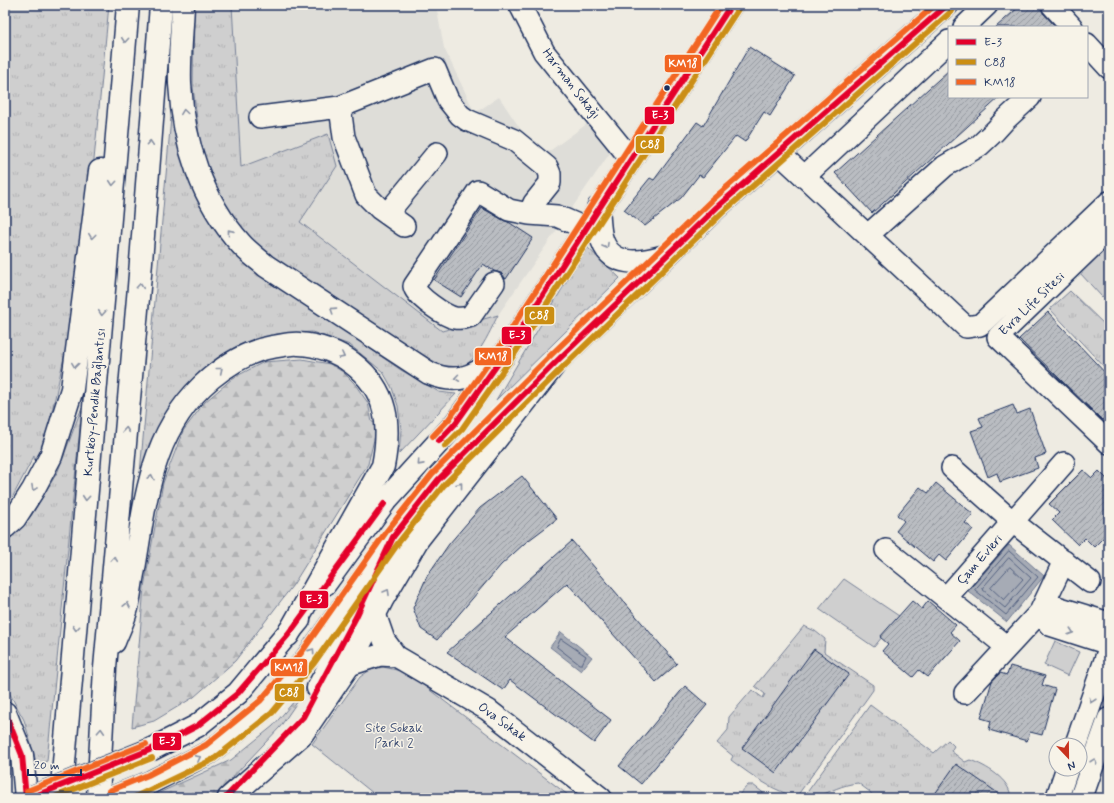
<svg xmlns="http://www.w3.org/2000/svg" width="1114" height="803" viewBox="0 0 1114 803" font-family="Mynerve,sans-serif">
	<defs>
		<pattern id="grass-tufts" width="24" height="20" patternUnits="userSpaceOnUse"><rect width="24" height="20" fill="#cfcfcf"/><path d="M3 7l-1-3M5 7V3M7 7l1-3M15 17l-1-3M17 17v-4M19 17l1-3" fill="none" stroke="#b1b2b4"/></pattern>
		<pattern id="forest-firs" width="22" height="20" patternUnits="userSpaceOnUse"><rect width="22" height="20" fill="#cfcfcf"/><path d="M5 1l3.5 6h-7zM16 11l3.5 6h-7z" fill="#b1b2b4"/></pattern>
		<pattern id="building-hatch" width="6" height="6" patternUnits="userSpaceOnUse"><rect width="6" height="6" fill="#babdc2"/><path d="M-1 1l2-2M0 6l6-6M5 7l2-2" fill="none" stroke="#969aa1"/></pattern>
	</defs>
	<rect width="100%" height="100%" fill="#eeebe2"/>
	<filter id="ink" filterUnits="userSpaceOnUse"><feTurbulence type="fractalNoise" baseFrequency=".025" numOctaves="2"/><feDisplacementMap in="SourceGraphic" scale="8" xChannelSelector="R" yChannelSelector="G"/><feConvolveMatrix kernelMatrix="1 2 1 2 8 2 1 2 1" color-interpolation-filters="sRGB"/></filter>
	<g filter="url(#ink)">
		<path fill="#deddd8" d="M232,5H436L444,48L475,113L499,97L540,158L595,118L619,140L498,315L442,331L299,222L337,166L241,167Z"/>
		<path fill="url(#grass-tufts)" stroke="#757f96" d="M5,5H109L93,170L66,348L49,425L35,466L34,456L13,496L5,504Z
			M194,5H232L241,167L328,134L337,166L300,222L442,331L498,315C490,331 474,370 453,369C447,369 438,363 433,361L273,260L248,240L213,185L201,150L193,87Z
			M172,106L196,195L213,226L245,263L401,370L439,392L456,394L399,454L401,429L398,406L392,388L383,372L350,345L312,332L277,334L249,342L223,354L199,372L164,417L140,473Z
			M587,247L620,278L496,400Z
			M1070,291L1109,329V372L1050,309Z
			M82,407L47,761L37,765L24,720L5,685V543L31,516L58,471Z
			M804,626L815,631L825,639L824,652L873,685V690L797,796L793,798C785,792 776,790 768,785C755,778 743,769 731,760L733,756L717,743L728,730L729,717L752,690L763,698L765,694L755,686Z
			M870,705L934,753L948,740L954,746L951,751L965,762L970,760C986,766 1010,779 1011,798H874L870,792L858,783C844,784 828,792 816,798C813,799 806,798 803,798Z
			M5,738L14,773L5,778Z
			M748,785H753L770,798H736Z"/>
		<path fill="url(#forest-firs)" stroke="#757f96" d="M302,359L330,364L343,372L354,383L368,403L372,422L378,423L368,464L293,585L235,661L194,697L154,721L132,727L144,587L163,483L183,431L205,402L233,378L264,362Z
			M313,679L280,727L213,798H148L231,760L273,726Z"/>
		<path fill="#cfcfcf" stroke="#757f96" d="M1109,246V290L1102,297L1080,273Z
			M844,579L899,616L874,647L819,609Z
			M1055,641L1079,652L1068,676L1044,665Z
			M383,667L406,672L572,798H379L312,744L360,677L370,670Z"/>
		<path fill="#a6abb5" stroke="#6e7992" d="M1009,545L1044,576L1007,622L968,591Z
			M561,632L592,657L581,671L550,647Z"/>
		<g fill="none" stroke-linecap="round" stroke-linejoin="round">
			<path stroke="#536181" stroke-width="1" d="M1009,551L1038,577L1006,615L975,590Z
				M1009,558L1031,578L1005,608L982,589Z
				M1010,567L1023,579L1004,600L991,588Z
				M561,639L586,656L582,664H579L557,647Z"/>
		</g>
		<path fill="url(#building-hatch)" stroke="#1b2f5e" d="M1021,5H1040L1043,13L1056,27H996Z
			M749,47L795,76L770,116L764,112L745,142L736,136L703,177L699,175L681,198L645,226L624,210L650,178L654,180L697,122L703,126Z
			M949,70V97H1000L872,213L835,173Z
			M482,208L503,220L510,223L533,238L506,279L501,273L494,271L483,264L461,297L434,280Z
			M1048,312L1109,377V414L1102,420L1019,339Z
			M1013,405L1017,414L1030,409L1046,454L1035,458L1038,468L1000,482L997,473L988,477L971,431L983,427L979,418Z
			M1083,470L1092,478L1099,471L1109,481V532L1094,547L1085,538L1078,545L1052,520L1059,513L1049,504Z
			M522,476L557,519L525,543L501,565L437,640L421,629L413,608L427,576L449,544L480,508Z
			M936,483L973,514L965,523L973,529L946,561L939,555L933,562L896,531L904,521L897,515L920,487L928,493Z
			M572,541L677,664L656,682L567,583L505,637L611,720L594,743L510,680L503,690L447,652Z
			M912,601L922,609L928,601L956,625L950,632L960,641L928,677L919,670L913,677L882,651L888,644L880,637Z
			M814,649L849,674L776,773L742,748Z
			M1010,666L1045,676L1042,685L1055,689L1042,735L1030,732L1027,741L989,730L991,721L981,718L992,681L1000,673L1007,675Z
			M685,686L707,705L641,784L619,766Z
			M956,764L1005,798H932Z"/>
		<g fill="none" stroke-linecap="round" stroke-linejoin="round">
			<g stroke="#1b2f5e" stroke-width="24">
				<path id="minor" d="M520,5L544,52L630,158
					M1052,5L1072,27
					M964,27L987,5
					M1087,44L1109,68
					M340,107L344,137L366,195L380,209L404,226
					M260,117L340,107L435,69L448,100L460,115L467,120L514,140L547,167L550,174V183L534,203L529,214
					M779,153L966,327L980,325L1109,202
					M804,177L949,41
					M387,214L437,153
					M1109,230L998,337L1109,443
					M868,235L945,166L979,146L995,131L1005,120L1030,97
					M494,283L471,316C466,318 461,319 455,318C445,316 415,296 414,286L478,191L509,210L529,214L557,216L585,228
					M952,468L1013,522L1090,582
					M886,550L1007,647
					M946,598L1064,463
					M1040,612L1050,625L1109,644
					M1040,612L1057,607L1109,623
					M375,614L384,640L396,656L488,710L601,798
					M349,665L380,655L396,656
					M965,693L1040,612L1064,561"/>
			</g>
			<g stroke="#1b2f5e" stroke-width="25">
				<path id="major" d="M598,208C599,217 599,227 601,236C609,269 641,263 665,256
					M544,374L717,207L947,5
					M325,584L386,500L455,424L504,355L731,5
					M1076,745L1109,650
					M152,749L197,726L238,693L299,620
					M112,798L151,782L210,752L266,707L307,658L393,537L438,480L513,406
					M1057,798L1067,769
					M1081,798L1109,719"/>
			</g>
			<g stroke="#1b2f5e" stroke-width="25">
				<path id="highway" d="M183,5C182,31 179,58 180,84C183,142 202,201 241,244C248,252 258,259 266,266L429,373C461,387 477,373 504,355
					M5,527L15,518L33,490L51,456L72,389L100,171
					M114,642C118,631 124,620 127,608C130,596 131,582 134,569C146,498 151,428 211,378C229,363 249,351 272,347C280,346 291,343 299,344C318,345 338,352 352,363C388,390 391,425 383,466L288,635
					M318,688L356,617L393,537
					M5,713L22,755L26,798
					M61,798L128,5
					M98,798L105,668L139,287L161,5
					M229,798L302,734L349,665L382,600L418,539L558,360"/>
			</g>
			<use href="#minor" stroke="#f7f3e8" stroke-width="21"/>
			<use href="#major" stroke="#f7f3e8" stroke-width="22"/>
			<use href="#highway" stroke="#f7f3e8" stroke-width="22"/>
			<g stroke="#1b2f5e" stroke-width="25" stroke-linecap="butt">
				<path id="major-bridge" d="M30,798L152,749"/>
			</g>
			<use href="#major-bridge" stroke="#f7f3e8" stroke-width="22"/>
			<g stroke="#f7f3e8" stroke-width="9">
				<path id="bus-1" d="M439,441L455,424L504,355L731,5
					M5,713L22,755L26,798
					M30,798L152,749L197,726L238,693L288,635L384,504
					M225,798L303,717L356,617L393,537L438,480L558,360L717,207L947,5"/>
			</g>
			<g stroke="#f7f3e8" stroke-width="9">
				<path id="bus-2" d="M445,446L462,429L511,359L738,9
					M52,798L152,758
					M133,798L214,759L272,713L314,663L399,542L444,485L564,366L722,213L952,11"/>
			</g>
			<g stroke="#f7f3e8" stroke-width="9">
				<path id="bus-3" d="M433,436L449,419L497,351L721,5
					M27,791L146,744
					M109,791L148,775L206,745L260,701L301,653L386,532L432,474L552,354L711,201L935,5"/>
			</g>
			<use href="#bus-1" stroke="#e4002b" stroke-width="6"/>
			<use href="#bus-2" stroke="#cb8e13" stroke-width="6"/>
			<use href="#bus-3" stroke="#f26522" stroke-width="6"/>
		</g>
		<defs><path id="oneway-chevron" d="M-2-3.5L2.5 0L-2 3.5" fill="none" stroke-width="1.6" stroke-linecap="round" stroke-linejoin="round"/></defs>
		<g stroke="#8991a3">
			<use href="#oneway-chevron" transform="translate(125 40) rotate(95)"/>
			<use href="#oneway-chevron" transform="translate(184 112) rotate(-98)"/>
			<use href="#oneway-chevron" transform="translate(150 143) rotate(-86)"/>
			<use href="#oneway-chevron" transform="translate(113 183) rotate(95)"/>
			<use href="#oneway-chevron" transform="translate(230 232) rotate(-129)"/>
			<use href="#oneway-chevron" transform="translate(92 236) rotate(97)"/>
			<use href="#oneway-chevron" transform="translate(606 246) rotate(61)"/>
			<use href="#oneway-chevron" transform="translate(140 286) rotate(-85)"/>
			<use href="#oneway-chevron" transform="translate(333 310) rotate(-147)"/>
			<use href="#oneway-chevron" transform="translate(102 313) rotate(95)"/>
			<use href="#oneway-chevron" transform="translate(342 356) rotate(27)"/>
			<use href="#oneway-chevron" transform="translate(75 365) rotate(98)"/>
			<use href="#oneway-chevron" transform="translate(220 370) rotate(-39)"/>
			<use href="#oneway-chevron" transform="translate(457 378) rotate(172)"/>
			<use href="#oneway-chevron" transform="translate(126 430) rotate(-85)"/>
			<use href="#oneway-chevron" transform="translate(420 463) rotate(132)"/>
			<use href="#oneway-chevron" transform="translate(151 477) rotate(-78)"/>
			<use href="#oneway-chevron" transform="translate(460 485) rotate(-52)"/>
			<use href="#oneway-chevron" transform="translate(34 488) rotate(119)"/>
			<use href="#oneway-chevron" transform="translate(86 498) rotate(95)"/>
			<use href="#oneway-chevron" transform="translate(114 559) rotate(-85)"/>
			<use href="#oneway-chevron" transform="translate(387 592) rotate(-60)"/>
			<use href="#oneway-chevron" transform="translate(127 605) rotate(-78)"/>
			<use href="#oneway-chevron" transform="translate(76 628) rotate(95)"/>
			<use href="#oneway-chevron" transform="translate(1071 632) rotate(18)"/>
			<use href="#oneway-chevron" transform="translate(312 651) rotate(-55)"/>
			<use href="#oneway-chevron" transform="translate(1092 700) rotate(109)"/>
			<use href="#oneway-chevron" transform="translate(101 731) rotate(-87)"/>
			<use href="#oneway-chevron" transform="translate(198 758) rotate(-28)"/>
			<use href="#oneway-chevron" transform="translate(1094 761) rotate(-71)"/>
		</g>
	</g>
	<circle fill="#1b2f5e" stroke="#f7f3e8" stroke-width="1.5" cx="667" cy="88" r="3.5"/>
	<g text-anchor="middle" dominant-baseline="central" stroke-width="3" stroke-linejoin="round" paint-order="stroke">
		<g font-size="13" fill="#1b2f5e" stroke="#f7f3e8">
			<text transform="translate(571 84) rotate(52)">Harman Sokağı</text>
			<text transform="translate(1032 304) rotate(-44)">Evra Life Sitesi</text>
			<text transform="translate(95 402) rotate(-85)">Kurtköy-Pendik Bağlantısı</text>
			<text transform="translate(980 560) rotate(-49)">Çam Evleri</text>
			<text transform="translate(502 722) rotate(36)">Ova Sokak</text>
		</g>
		<g font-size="13" fill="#3f4f75" stroke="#f7f3e8">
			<text x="394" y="728">Site Sokak<tspan x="394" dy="15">Parkı 2</tspan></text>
		</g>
	</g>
	<g stroke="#f7f3e8" stroke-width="1.5">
		<rect x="664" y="54" width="38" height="19" rx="4" fill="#f26522"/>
		<rect x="644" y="106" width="31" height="19" rx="4" fill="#e4002b"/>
		<rect x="635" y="135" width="30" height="19" rx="4" fill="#cb8e13"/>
		<rect x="524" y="306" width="31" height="19" rx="4" fill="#cb8e13"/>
		<rect x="501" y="326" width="31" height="19" rx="4" fill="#e4002b"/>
		<rect x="474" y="347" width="38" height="19" rx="4" fill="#f26522"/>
		<rect x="299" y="590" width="30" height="19" rx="4" fill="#e4002b"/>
		<rect x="270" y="658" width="38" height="19" rx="4" fill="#f26522"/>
		<rect x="274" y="683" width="31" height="19" rx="4" fill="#cb8e13"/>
		<rect x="152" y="732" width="30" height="19" rx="4" fill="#e4002b"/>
	</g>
	<g font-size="11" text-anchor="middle" font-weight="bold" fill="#fff">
		<text x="683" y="67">KM18</text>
		<text x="660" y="119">E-3</text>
		<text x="650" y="148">C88</text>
		<text x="539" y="319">C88</text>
		<text x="517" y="339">E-3</text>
		<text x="493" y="360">KM18</text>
		<text x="314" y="603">E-3</text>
		<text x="289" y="671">KM18</text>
		<text x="289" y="696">C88</text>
		<text x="167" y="745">E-3</text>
	</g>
	<rect width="1114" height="803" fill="none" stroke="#f7f3e8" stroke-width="20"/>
	<rect x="10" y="10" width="1094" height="783" fill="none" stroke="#1b2f5e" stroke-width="1.5" filter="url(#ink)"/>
	<rect x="948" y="26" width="140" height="72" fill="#f7f3e8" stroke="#9fa5b1"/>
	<rect x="956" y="39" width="20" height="6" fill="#e4002b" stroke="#9fa5b1"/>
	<text x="984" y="46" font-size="12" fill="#1b2f5e">E-3</text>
	<rect x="956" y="59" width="20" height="6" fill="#cb8e13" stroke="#9fa5b1"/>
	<text x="984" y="66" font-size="12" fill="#1b2f5e">C88</text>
	<rect x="956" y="79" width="20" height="6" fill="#f26522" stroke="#9fa5b1"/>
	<text x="984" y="86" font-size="12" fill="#1b2f5e">KM18</text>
	<g transform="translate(1068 757) rotate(158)"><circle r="19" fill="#f7f3e8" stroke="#9fa5b1"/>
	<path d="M0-3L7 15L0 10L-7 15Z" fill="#c8321e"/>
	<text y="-6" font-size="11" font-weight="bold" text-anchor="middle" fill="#1b2f5e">N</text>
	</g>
	<path d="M28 769v6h53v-6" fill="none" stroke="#1b2f5e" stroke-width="2"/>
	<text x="34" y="769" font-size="12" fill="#1b2f5e" stroke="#f7f3e8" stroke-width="3" paint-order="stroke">20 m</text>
</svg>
